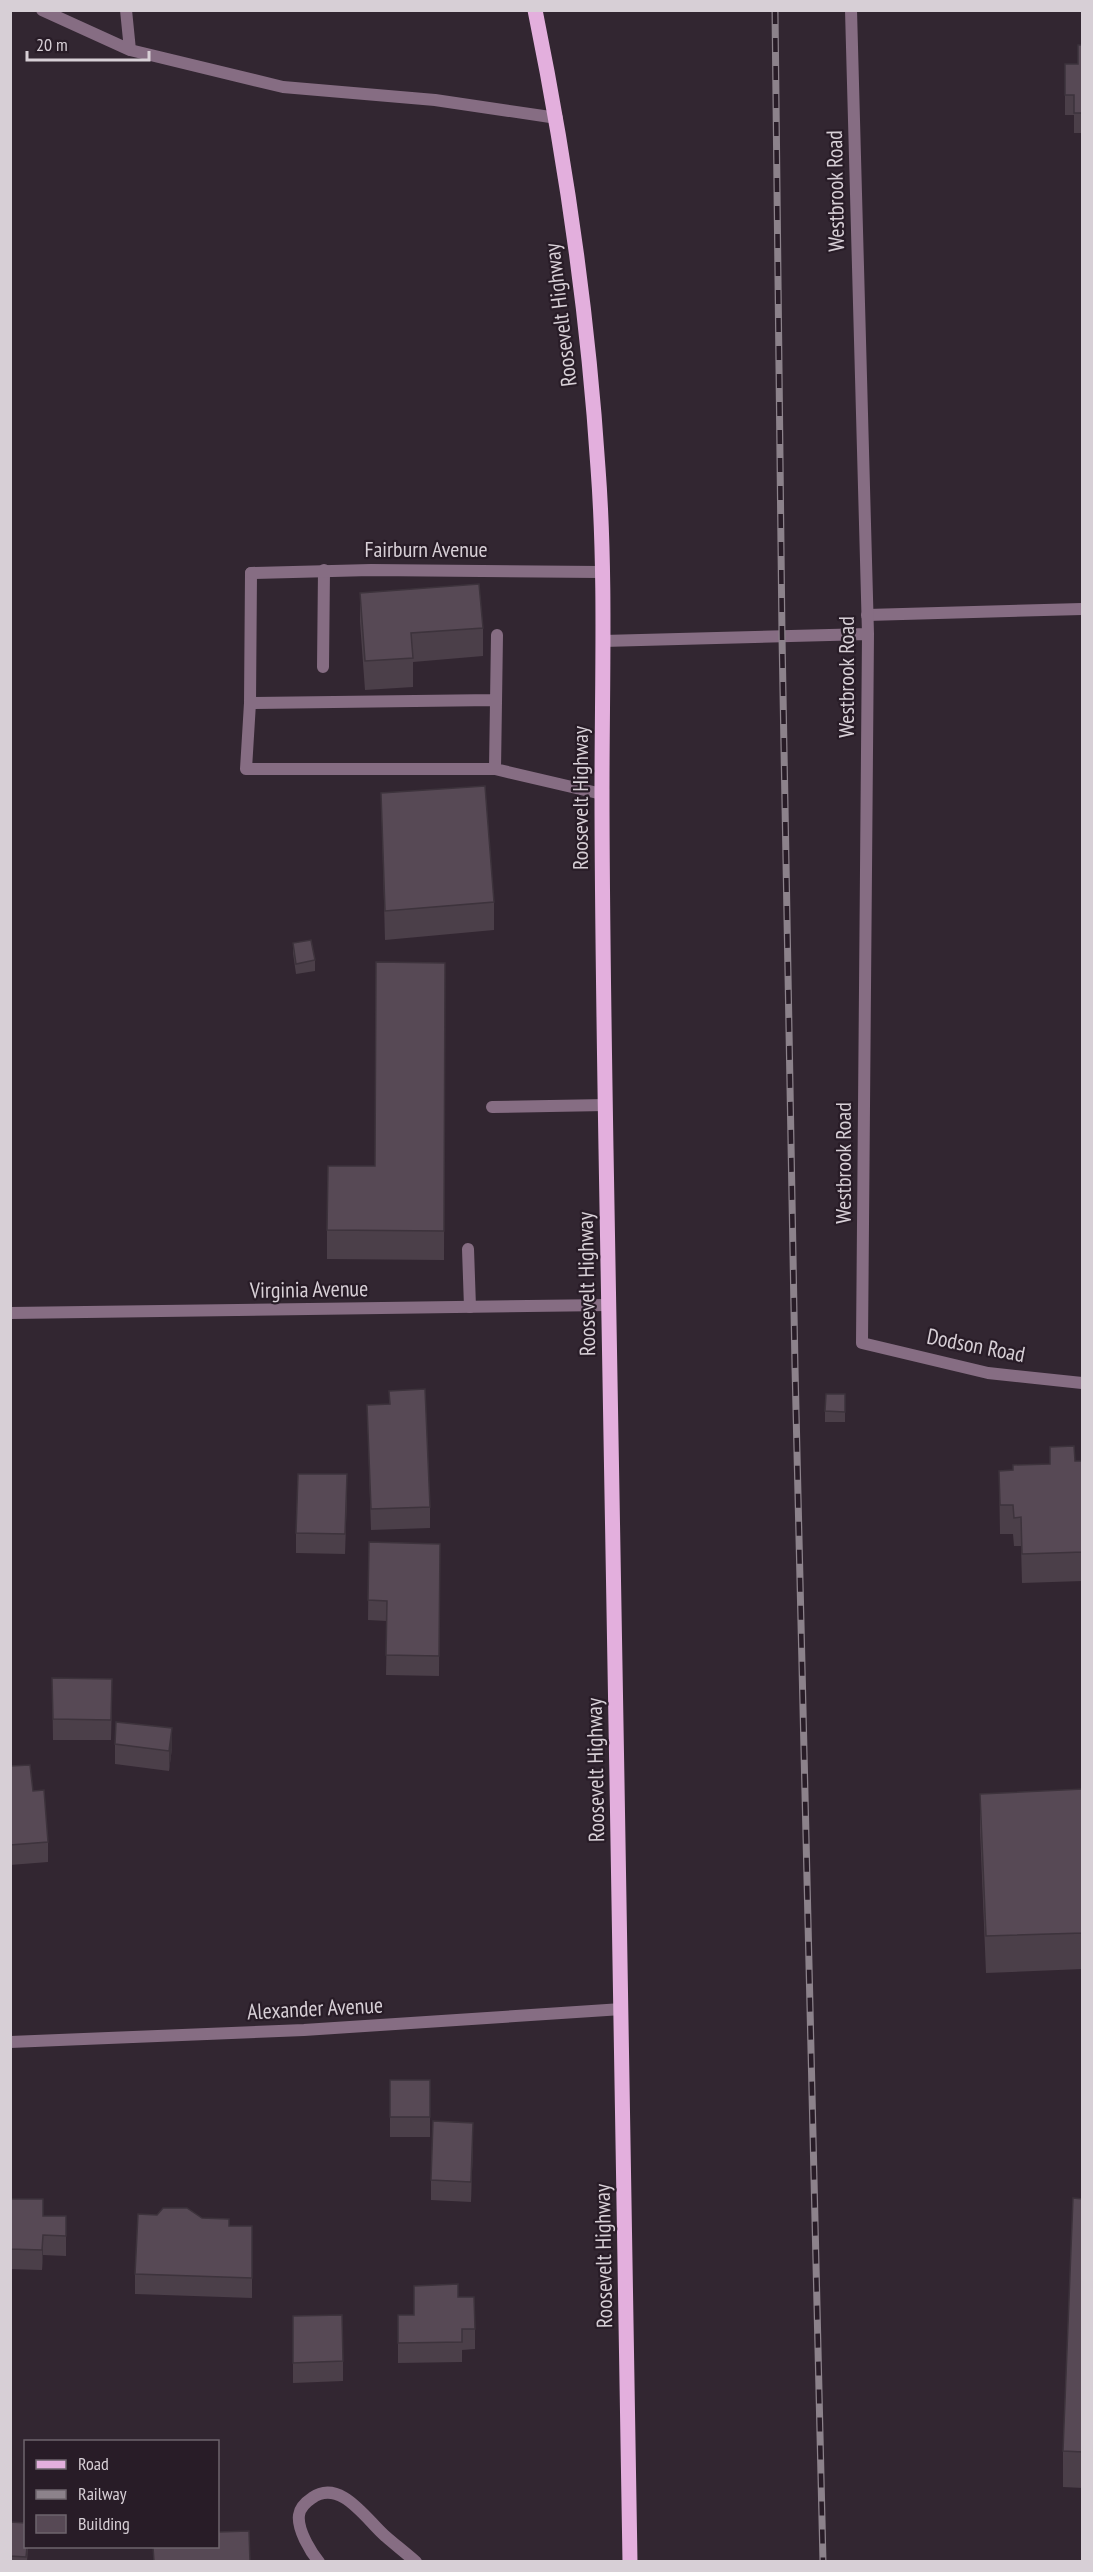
<svg xmlns="http://www.w3.org/2000/svg" width="1093" height="2572" viewBox="0 0 1093 2572" font-family="'PT Sans Narrow',sans-serif">
	<rect width="100%" height="100%" fill="#322631"/>
	<g fill="none" stroke-linecap="round" stroke-linejoin="round">
		<path stroke="#866d83" stroke-width="12" d="M42,10L130,50
			M126,10L130,50L283,87L435,100L557,118
			M251,573L250,703L246,769H495L602,794
			M867,615L1082,609
			M323,667L324,570
			M250,703L495,700
			M495,769L497,635
			M492,1107L606,1105
			M468,1249L470,1307
			M319,2562C310,2551 297,2529 299,2515C300,2507 306,2502 312,2498C340,2478 366,2519 384,2535C394,2544 406,2553 416,2562"/>
		<path stroke="#866d83" stroke-width="12" d="M851,10L868,634L862,1343L988,1373L1082,1383
			M251,573L371,570L600,572
			M603,641L868,634
			M10,1313L608,1305
			M10,2042L304,2030L622,2009"/>
		<path stroke="#e3afdd" stroke-width="15" d="M535,10C566,162 588,314 598,468C606,574 602,683 602,789C602,909 604,1029 606,1149C613,1620 624,2091 630,2562"/>
		<g stroke="#8c828b" stroke-width="7">
			<path id="rail" d="M775,10L782,636L795,1367L823,2562"/>
		</g>
		<use href="#rail" stroke="#281c27" stroke-width="4.5" stroke-dasharray="14" stroke-linecap="butt"/>
	</g>
	<path fill="#4b3f49" d="M1078,45H1083V133H1074V115H1065V64H1078Z
		M360,593L483,628V656L413,662V687L365,690L360,622Z
		M381,793L494,902V930L385,940Z
		M293,943L315,960V971L296,974L293,953Z
		M445,963L444,1260L327,1259V1230L375,1166Z
		M389,1391L430,1507V1528L371,1530L367,1405L389,1404Z
		M845,1394V1422H825V1411Z
		M1075,1461H1083V1581L1022,1583L1021,1546H1014L1013,1534H1000L999,1471L1013,1470L1050,1464Z
		M347,1495L345,1554L296,1553V1533Z
		M369,1542L440,1544L439,1676L386,1675L387,1621L368,1620Z
		M52,1678L112,1699L111,1740H53Z
		M115,1744L172,1748L169,1771L115,1764Z
		M10,1766L33,1791L48,1842V1862L10,1865Z
		M1083,1789V1969L986,1973L980,1830V1794Z
		M390,2080H430V2137H390Z
		M473,2143L471,2202L431,2200V2180Z
		M10,2199L43,2216H66V2256L43,2255L42,2270L10,2269Z
		M1083,2199V2488L1063,2487V2451Z
		M202,2218L229,2226H252V2298L135,2294V2274Z
		M458,2297L475,2329V2349L462,2350V2362L398,2363V2315H414Z
		M293,2316L343,2361V2381L293,2383Z
		M10,2522L26,2547H28L27,2562H10Z"/>
	<path fill="#3d333c" d="M172,1728V1748L169,1771V1751Z
		M473,2123V2143L471,2202V2182Z
		M43,2235V2255L42,2270V2250Z"/>
	<path fill="#574955" stroke="#3d333c" stroke-width="1.5" d="M1078,45H1083V113H1074V95H1065V64H1078Z
		M479,584L483,628L411,633L413,658L365,661L360,593Z
		M485,786L494,902L385,911L381,793Z
		M311,940L315,960L296,964L293,943Z
		M376,962L445,963L444,1231L327,1230L328,1166H375Z
		M425,1389L430,1507L371,1509L367,1405L390,1404L389,1391Z
		M826,1394H845V1412L825,1411Z
		M1074,1446L1075,1461H1083V1552L1022,1554L1021,1517L1014,1518L1013,1505H1000L999,1471L1013,1470V1465L1050,1464V1447Z
		M298,1474H347L345,1534L296,1533Z
		M369,1542L440,1544L439,1656L386,1655L387,1601L368,1600Z
		M52,1678L112,1679L111,1720L53,1719Z
		M116,1722L172,1728L169,1751L115,1744Z
		M30,1765L33,1791L44,1790L48,1842L10,1845V1766Z
		M1083,1789V1933L986,1936L980,1794Z
		M390,2080H430V2117H390Z
		M433,2121L473,2123L471,2182L431,2180Z
		M1073,2198L1083,2199V2452L1063,2451Z
		M10,2199H43V2216H66V2236L43,2235L42,2250L10,2249Z
		M163,2208H187L202,2218L229,2219V2226H252V2278L135,2274L138,2214L157,2215Z
		M458,2284V2297H474L475,2329H462V2342L398,2343V2315H414V2286Z
		M342,2315L343,2361L293,2363V2316Z
		M10,2522L26,2523V2547H27L26,2557L10,2556Z
		M249,2531L250,2562H154L153,2547H218V2532Z"/>
	<g text-anchor="middle" dominant-baseline="central" stroke-width="4.5" stroke-linejoin="round" paint-order="stroke">
		<g font-size="22" fill="#d7cfd6" stroke="#281c27">
			<text transform="translate(835 191) rotate(-91)">Westbrook Road</text>
			<text transform="translate(560 315) rotate(-97)">Roosevelt Highway</text>
			<text x="426" y="549">Fairburn Avenue</text>
			<text transform="translate(846 677) rotate(-90)">Westbrook Road</text>
			<text transform="translate(580 798) rotate(-90)">Roosevelt Highway</text>
			<text transform="translate(843 1163) rotate(-90)">Westbrook Road</text>
			<text transform="translate(586 1284) rotate(-91)">Roosevelt Highway</text>
			<text transform="translate(309 1289) rotate(-1)">Virginia Avenue</text>
			<text transform="translate(976 1345) rotate(11)">Dodson Road</text>
			<text transform="translate(595 1770) rotate(-91)">Roosevelt Highway</text>
			<text transform="translate(315 2008) rotate(-3)">Alexander Avenue</text>
			<text transform="translate(603 2256) rotate(-91)">Roosevelt Highway</text>
		</g>
	</g>
	<rect width="1093" height="2572" fill="none" stroke="#d7cfd6" stroke-width="24"/>
	<rect x="24" y="2440" width="195" height="108" fill="#281c27" stroke="#6e646d" stroke-width="1.5"/>
	<rect x="36" y="2460" width="30" height="9" fill="#e3afdd" stroke="#6e646d" stroke-width="1.5"/>
	<text x="78" y="2470" font-size="18" fill="#d7cfd6">Road</text>
	<rect x="36" y="2490" width="30" height="9" fill="#8c828b" stroke="#6e646d" stroke-width="1.5"/>
	<text x="78" y="2500" font-size="18" fill="#d7cfd6">Railway</text>
	<rect x="36" y="2515" width="30" height="18" fill="#574955" stroke="#6e646d" stroke-width="1.5"/>
	<text x="78" y="2530" font-size="18" fill="#d7cfd6">Building</text>
	<path d="M27 51v9h122v-9" fill="none" stroke="#d7cfd6" stroke-width="3"/>
	<text x="36" y="51" font-size="18" fill="#d7cfd6" stroke="#281c27" stroke-width="4.5" paint-order="stroke">20 m</text>
</svg>
